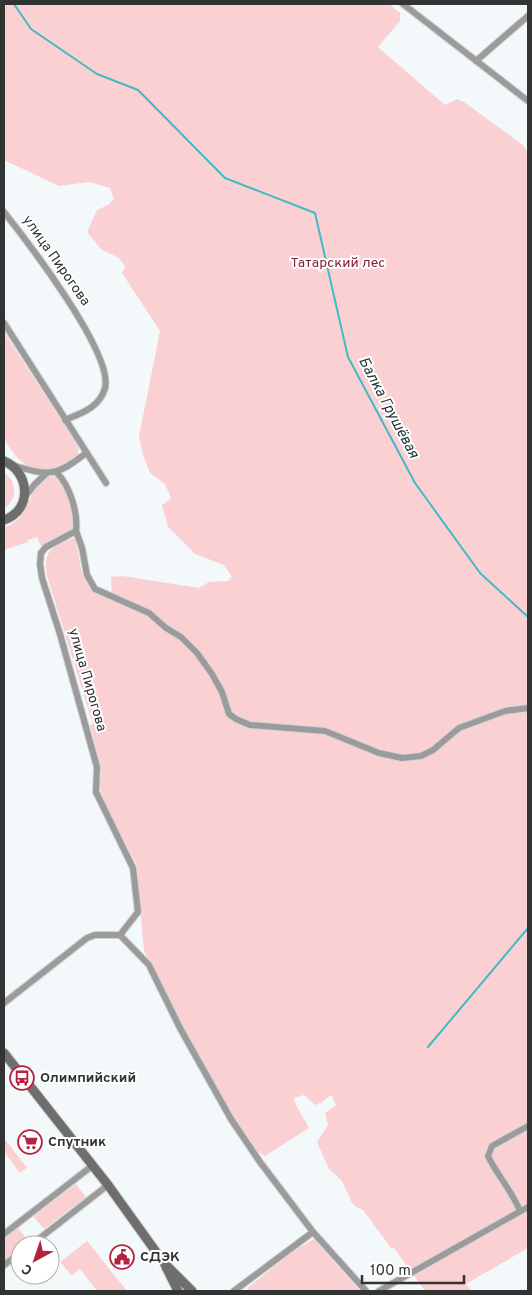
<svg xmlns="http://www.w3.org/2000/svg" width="532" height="1295" viewBox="0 0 532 1295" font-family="Overpass,sans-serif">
	<rect width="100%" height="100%" fill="#f3f9fa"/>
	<path fill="#fbd0d2" d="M4,4H389L400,13V21L378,47L445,105L457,99L464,102L523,145L528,153V1248L466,1284L471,1291H425L394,1248H391L363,1210L356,1207L352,1203L342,1181L329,1169L317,1142L328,1125L325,1113L336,1105L331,1095L321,1103L315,1105L304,1095L294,1098L296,1105L309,1128L265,1156L258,1152L234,1117L184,1029L144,951L136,864L103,801L100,788L101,769L90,725L93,724L47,576C42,552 53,543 75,538C83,569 77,589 112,599L111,577L123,576L199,588L209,582L228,581L232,577L224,565L195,554L168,527L162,505L171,498L165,484L150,473L143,455L139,436L160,331L122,273L125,266L119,258L101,249L87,232L97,210L108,205L114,199L110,188L89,182L59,186L4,160Z
		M4,332L78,446V455C46,480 22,473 4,438Z
		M4,472C17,482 18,499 4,509Z
		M52,476C67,478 77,516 73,529L43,546H41L37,537L28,540V542L4,550V527C35,519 26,480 52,476Z
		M4,1138L27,1168L20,1173L4,1152Z
		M76,1184L86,1197L44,1229L33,1216Z
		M18,1228L29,1242L25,1245H20V1249L4,1261V1239Z
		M314,1239L360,1291H250L247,1288L295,1250Z
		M87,1241L127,1291H97L80,1269L72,1276L60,1262Z"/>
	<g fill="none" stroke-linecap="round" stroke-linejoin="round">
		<path stroke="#41bac6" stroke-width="2" d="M14,4L31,29L97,74L138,90L225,178L315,213L348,357L415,483L480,573L528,617
			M428,1047L528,928"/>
		<g stroke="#d0d6d6" stroke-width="8">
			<path id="minor" d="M403,4L528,101
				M476,61L528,16
				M4,212C27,241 114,354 105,388C100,407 82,413 65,420
				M4,323L106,483
				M12,465C48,476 56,477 86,453
				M57,473C70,486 78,513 76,531L46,547L41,553L40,564L42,578L60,634L97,767L96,792L133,868L138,912L120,935
				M24,498L35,484L47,473
				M76,531L82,548L87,575L95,589L149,613L166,628L181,637L197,653L212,674L222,692L229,714L236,719L250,725L325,731L379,753L402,758L421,756L433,750L459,728L505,711L528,708
				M4,1003L87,938L95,935H120L149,965L180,1028L231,1119L260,1162L313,1232L366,1291
				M520,1211C512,1191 497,1175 488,1156L492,1146L528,1126
				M4,1234L92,1166
				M31,1245L108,1185
				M4,1265L20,1253
				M234,1291L313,1232
				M379,1291L528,1207"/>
		</g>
		<g stroke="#d0d6d6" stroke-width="11">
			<path id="secondary" d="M4,461C30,472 33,510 4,520
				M4,1053L108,1185L164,1263L192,1291
				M166,1267L178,1291"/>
		</g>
		<use href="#minor" stroke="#9c9a9a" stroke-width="6"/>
		<use href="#secondary" stroke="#706d6d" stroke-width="9"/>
	</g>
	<defs>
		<g id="bus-ring" transform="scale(1.25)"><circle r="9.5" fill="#fff" stroke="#b42242" stroke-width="1.5"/><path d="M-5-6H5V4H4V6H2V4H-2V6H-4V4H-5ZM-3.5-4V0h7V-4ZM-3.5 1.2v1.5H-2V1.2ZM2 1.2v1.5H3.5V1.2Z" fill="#b42242"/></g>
		<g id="supermarket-ring" transform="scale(1.25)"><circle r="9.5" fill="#fff" stroke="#b42242" stroke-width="1.5"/><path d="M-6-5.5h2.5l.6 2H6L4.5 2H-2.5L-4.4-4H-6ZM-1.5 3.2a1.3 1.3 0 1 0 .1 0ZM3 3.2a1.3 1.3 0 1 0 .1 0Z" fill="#b42242"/></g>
		<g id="civic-ring" transform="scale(1.25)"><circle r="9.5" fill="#fff" stroke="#b42242" stroke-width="1.5"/><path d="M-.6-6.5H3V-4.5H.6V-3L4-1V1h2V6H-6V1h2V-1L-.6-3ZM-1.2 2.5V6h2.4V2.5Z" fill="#b42242"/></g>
	</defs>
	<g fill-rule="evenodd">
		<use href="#bus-ring" x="22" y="1078"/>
		<use href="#supermarket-ring" x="30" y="1142"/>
		<use href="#civic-ring" x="122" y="1257"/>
	</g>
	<g text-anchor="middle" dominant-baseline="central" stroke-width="4" stroke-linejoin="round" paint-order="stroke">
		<g font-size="14" fill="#323434" stroke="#fff">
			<text transform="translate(56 261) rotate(55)">улица Пирогова</text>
			<text transform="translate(87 680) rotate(74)">улица Пирогова</text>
		</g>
		<g font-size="14" fill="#872134" stroke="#fff">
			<text x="338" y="263">Татарский лес</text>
		</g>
		<g font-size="14" font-weight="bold" fill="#323434" stroke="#fff" text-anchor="start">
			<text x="40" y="1078">Олимпийский</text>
			<text x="48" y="1142">Спутник</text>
			<text x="140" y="1257">СДЭК</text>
		</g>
		<g font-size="15" font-style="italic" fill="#1a2f31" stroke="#fff">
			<text transform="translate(388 408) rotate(62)">Балка Грушёвая</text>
		</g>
	</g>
	<rect width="532" height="1295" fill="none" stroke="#323434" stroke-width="10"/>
	<g transform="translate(35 1260) rotate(220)"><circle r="24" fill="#ffffff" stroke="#adaeae"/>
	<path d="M0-4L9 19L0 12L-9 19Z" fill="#b42242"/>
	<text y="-8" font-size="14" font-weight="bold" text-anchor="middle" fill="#323434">С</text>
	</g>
	<path d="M362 1275v8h102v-8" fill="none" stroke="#323434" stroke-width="2.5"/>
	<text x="370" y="1275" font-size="15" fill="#323434" stroke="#ffffff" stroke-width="4" paint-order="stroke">100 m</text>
</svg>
